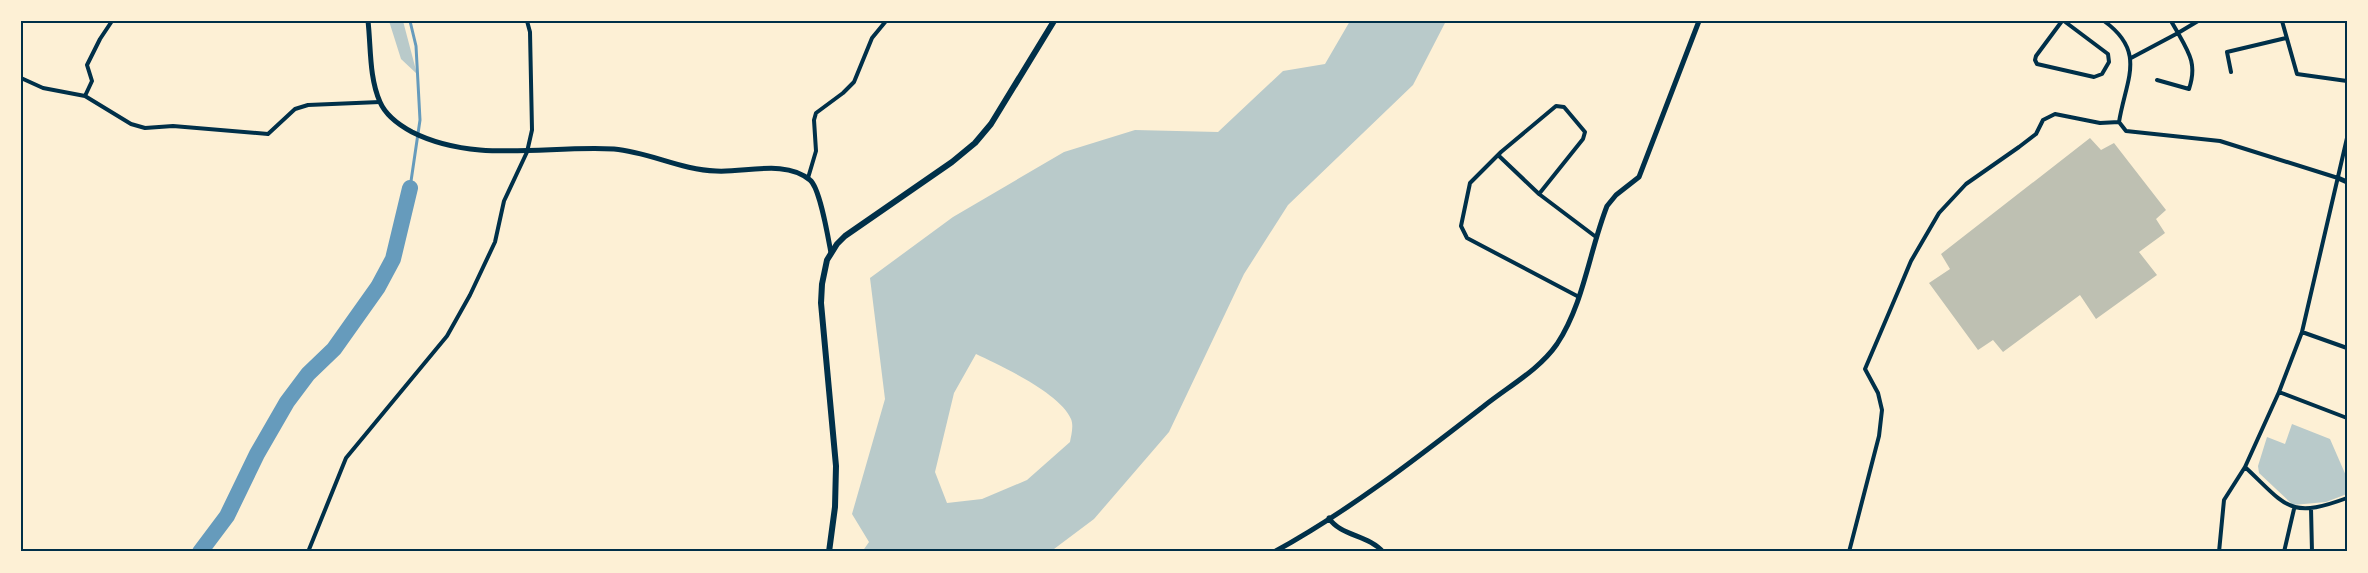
<svg xmlns="http://www.w3.org/2000/svg" width="2368" height="573" viewBox="0 0 2368 573" font-family="'Alegreya Sans',sans-serif">
	<rect width="100%" height="100%" fill="#fdf0d5"/>
	<path fill="#b9caca" fill-rule="evenodd" d="M389,21H403L417,74L401,59Z
		M1350,21H1446L1413,85L1288,205L1244,274L1169,432L1094,519L1050,552H862L869,542L852,514L885,399L870,278L953,217L1064,152L1135,130L1218,132L1283,71L1325,64ZM976,354C1001,366 1060,393 1071,419C1074,426 1071,436 1070,442L1027,480L982,499L947,503L935,472L954,393Z
		M2292,424L2330,439L2347,478V494L2326,502L2293,505L2259,473L2258,466L2267,437L2285,444Z"/>
	<g fill="none" stroke-linecap="round" stroke-linejoin="round">
		<path stroke="#669bbc" stroke-width="3" d="M410,21L416,46L420,120L410,188"/>
		<path stroke="#669bbc" stroke-width="16" d="M200,552L227,516L257,454L287,402L308,374L334,349L378,287L393,259L410,188"/>
	</g>
	<path fill="#bec0b2" d="M2090,138L2101,150L2114,143L2166,210L2156,219L2165,233L2139,252L2157,275L2096,319L2080,295L2003,352L1993,340L1978,350L1929,283L1950,269L1941,254Z"/>
	<g fill="none" stroke-linecap="round" stroke-linejoin="round">
		<path stroke="#003049" stroke-width="4" d="M2062,21L2036,56L2035,60L2037,64L2094,77L2102,74L2109,62L2108,54L2064,21
			M2104,21C2147,52 2126,79 2119,122L2126,131L2220,141L2338,178
			M2171,21L2178,33L2198,21
			M2282,21L2297,74L2347,81
			M2131,58L2178,33C2190,54 2197,65 2189,89L2157,80
			M2231,72L2227,52L2286,38
			M21,78L43,88L85,96L131,124L145,128L173,126L268,134L295,109L308,105L380,102
			M85,96L92,81L87,65L100,39L112,21
			M1498,155L1539,194L1583,139L1585,132L1564,107L1556,106L1501,152L1470,183L1461,226L1467,238L1579,297
			M808,178L816,151L814,120L816,113L843,93L854,82L872,38L886,21
			M1539,194L1596,237
			M2302,332L2347,348
			M2279,392L2347,418
			M2245,467C2286,505 2288,520 2347,498
			M2311,508L2312,552
			M308,552L346,458L447,336L470,295L495,242L504,201L527,152L532,130L530,32L527,21
			M1849,552L1879,436L1882,410L1878,393L1865,369L1911,261L1939,213L1966,184L2019,147L2036,134L2043,120L2055,114L2100,123L2119,122
			M2219,552L2224,500L2245,467L2279,392L2302,332L2347,138
			M2284,552L2294,509"/>
		<path stroke="#003049" stroke-width="5" d="M368,21C371,47 369,77 380,102C386,116 399,125 412,132C475,164 547,145 614,149C649,152 681,170 716,171C745,173 785,159 810,180C820,188 828,237 831,253
			M2338,178L2347,182
			M1329,518C1340,536 1369,535 1383,552
			M1274,552C1349,511 1417,458 1484,406C1509,386 1539,370 1557,344C1584,303 1589,252 1607,206L1616,195L1639,177L1699,21"/>
		<path stroke="#003049" stroke-width="6" d="M829,552L835,507L836,466L821,303L822,284L827,260L837,244L845,236L952,162L975,143L991,124L1054,21"/>
	</g>
	<rect width="2368" height="573" fill="none" stroke="#fdf0d5" stroke-width="45"/>
	<rect x="22" y="22" width="2324" height="528" fill="none" stroke="#003049" stroke-width="2"/>
</svg>
